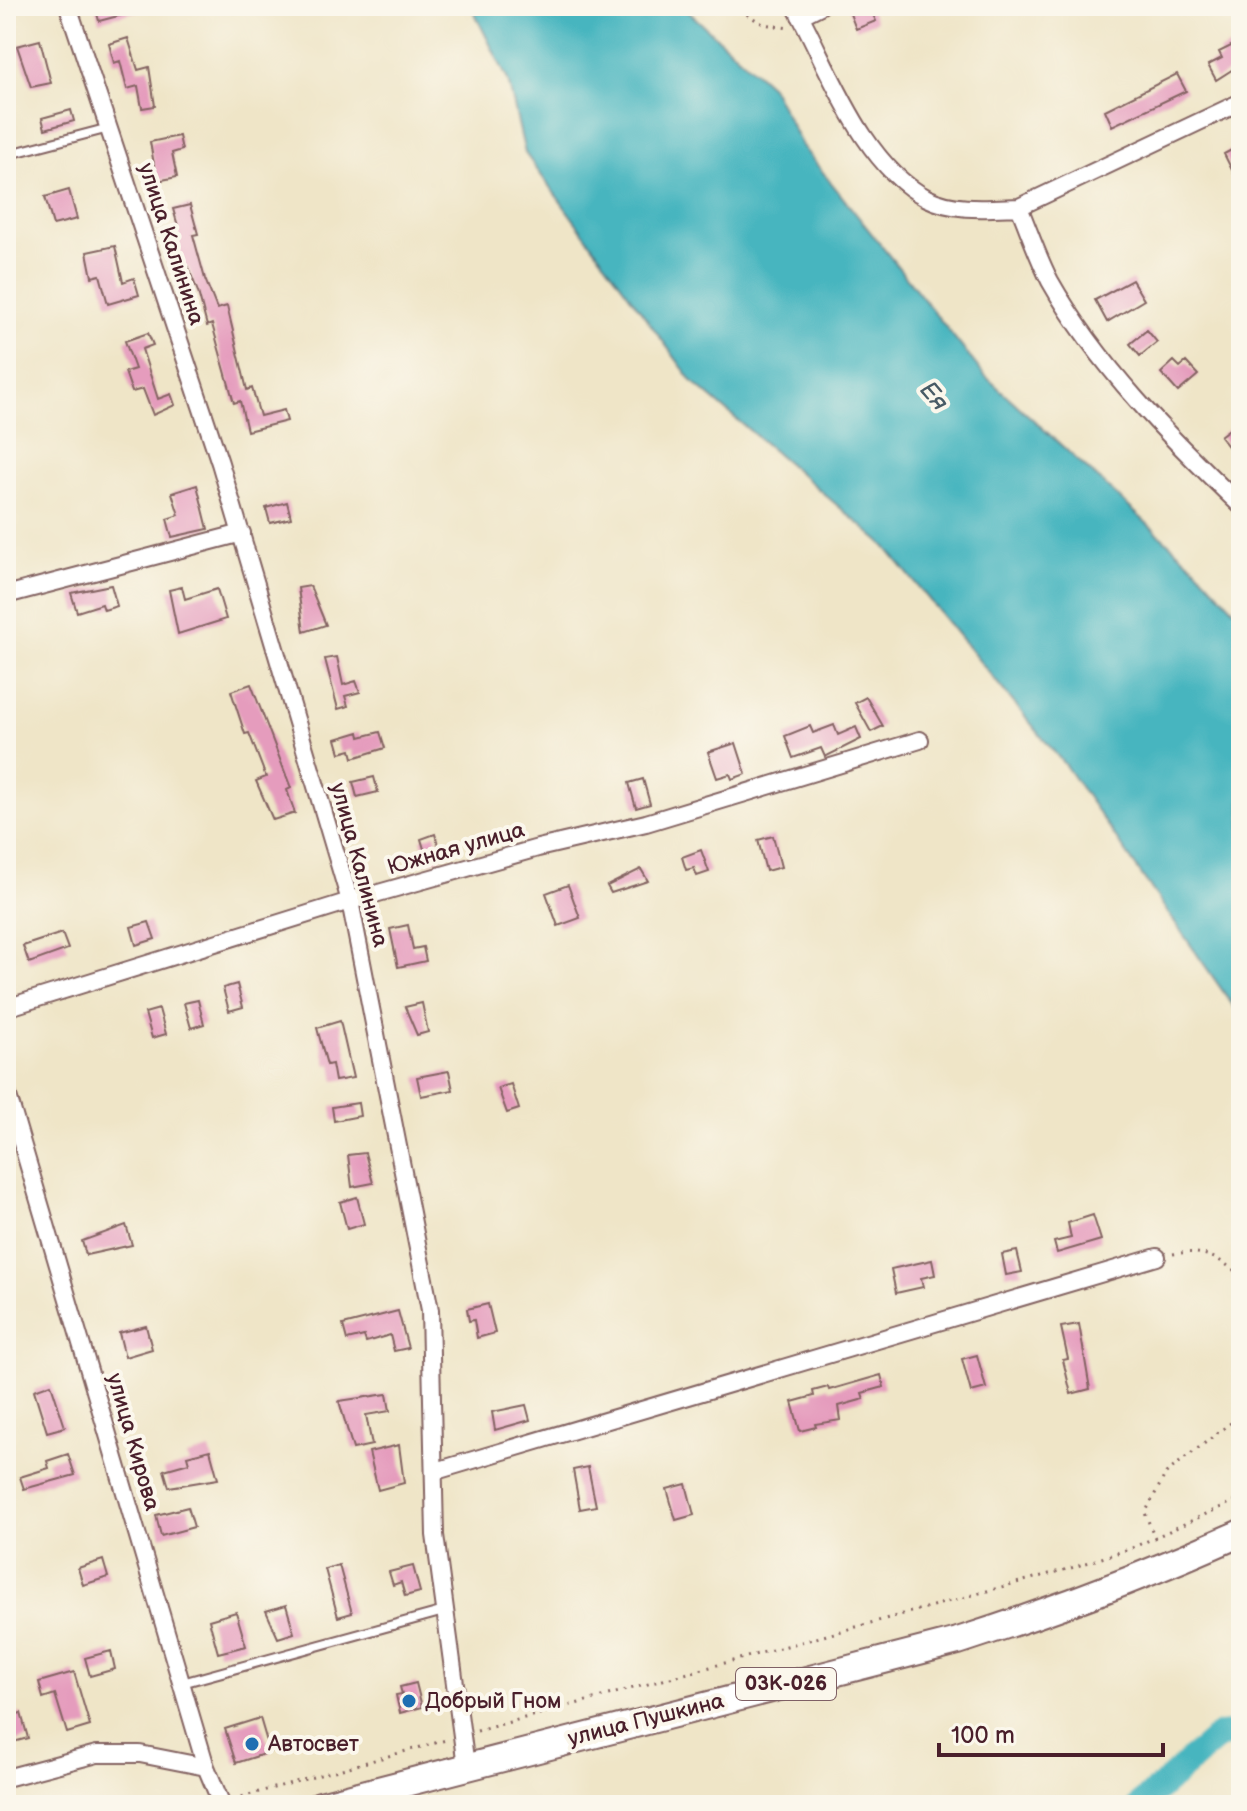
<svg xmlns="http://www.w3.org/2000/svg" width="1247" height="1811" viewBox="0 0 1247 1811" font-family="'Balsamiq Sans',sans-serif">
	<rect width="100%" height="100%" fill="#fbf7ec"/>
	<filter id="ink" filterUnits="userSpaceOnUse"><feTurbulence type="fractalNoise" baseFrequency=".0125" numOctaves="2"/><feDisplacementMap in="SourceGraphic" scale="16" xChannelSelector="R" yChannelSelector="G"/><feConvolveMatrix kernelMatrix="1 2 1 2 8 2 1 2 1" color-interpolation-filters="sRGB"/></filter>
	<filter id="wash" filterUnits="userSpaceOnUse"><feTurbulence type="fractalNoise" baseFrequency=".006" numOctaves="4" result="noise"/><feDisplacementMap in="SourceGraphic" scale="32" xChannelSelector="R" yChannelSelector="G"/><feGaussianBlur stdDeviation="1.8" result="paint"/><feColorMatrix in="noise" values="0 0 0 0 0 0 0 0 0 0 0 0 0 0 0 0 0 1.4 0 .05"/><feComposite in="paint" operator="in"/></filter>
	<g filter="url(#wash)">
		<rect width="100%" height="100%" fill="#efe5c7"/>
		<path fill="#46b5bf" stroke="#486a75" stroke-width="2" d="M471,6H682L771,86L802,146L984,375L1195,567L1241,617V1017L1065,765L885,546L693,382L525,153L508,80Z"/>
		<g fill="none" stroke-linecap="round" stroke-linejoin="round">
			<path stroke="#46b5bf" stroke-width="26" d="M1140,1805L1220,1735L1241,1733"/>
		</g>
		<g id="blocks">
			<path fill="#e59cbd" d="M95,6H140L141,10L99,21Z
				M847,6H869L876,21L856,29Z
				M128,38L138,70L149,67L155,106L142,108L138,86L127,89L120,61L114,63L109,44Z
				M40,40L51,83L31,87L17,46Z
				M1241,41V64L1216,80L1208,65L1222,58L1219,52Z
				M1177,74L1186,91L1112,126L1105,110Z
				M71,110L74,121L45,129L42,118Z
				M179,136L182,150L172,153L177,177L157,181L150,142Z
				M1241,145V188L1224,154Z
				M69,190L77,219L53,225L45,197Z
				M190,205L198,234L193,235L205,279L217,309L227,306L247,390L252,388L260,416L284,410L287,421L247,431L240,401L234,403L212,324L207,326L198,292L188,267L182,269L178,252L173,227L178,226L173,209Z
				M115,246L123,282L134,278L139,295L108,304L100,275L92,277L87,252Z
				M1132,280L1144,300L1107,322L1095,300Z
				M1147,330L1157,342L1140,356L1130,344Z
				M148,333L153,345L142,349L158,399L171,394L175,405L153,415L143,389L132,392L125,372L135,369L125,341Z
				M1174,361L1180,367L1186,362L1198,375L1178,392L1161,373Z
				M1236,424L1241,430V463L1220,436Z
				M197,485L208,529L172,537L167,519L179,515L172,493Z
				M287,502L291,518L270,523L266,508Z
				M111,585L117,606L104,610L102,604L77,612L71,593Z
				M310,586L326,625L304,632L298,588Z
				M182,587L185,599L217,589L226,619L178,634L169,590Z
				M337,657L343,685L356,681L360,692L345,696L348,706L338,709L325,659Z
				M251,684L291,788L287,790L295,813L273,820L256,781L266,777L249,733L245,734L231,691Z
				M866,697L883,726L871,732L855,703Z
				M834,725L838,735L856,727L861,739L825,757L821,748L793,758L785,736L810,726L813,733Z
				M359,732L360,737L380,732L385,748L353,758L351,750L340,753L336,739Z
				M736,743L746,774L732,779L730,774L717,778L708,752Z
				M374,777L378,792L357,797L353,782Z
				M643,779L650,804L636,808L629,783Z
				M435,834L442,858L428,862L421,839Z
				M773,836L781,867L766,871L758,840Z
				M701,850L709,872L697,876L694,868L686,870L682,857Z
				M641,869L648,881L611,893L607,886Z
				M568,885L580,918L558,926L546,893Z
				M149,922L155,939L136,945L131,927Z
				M408,925L413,949L423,947L426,961L398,967L390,929Z
				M62,933L68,949L29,963L23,946Z
				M237,984L243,1007L229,1011L223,988Z
				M198,1000L204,1024L191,1028L184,1003Z
				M422,1003L428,1032L417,1035L405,1007Z
				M159,1009L166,1034L152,1038L145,1013Z
				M340,1021L353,1078L335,1081L332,1064L327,1065L317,1028Z
				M449,1071L453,1090L421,1096L417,1077Z
				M511,1084L519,1109L507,1113L498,1088Z
				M358,1103L360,1116L334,1121L332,1107Z
				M365,1153L373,1183L352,1187L348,1155Z
				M357,1197L364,1224L347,1229L340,1202Z
				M1093,1215L1101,1240L1057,1253L1054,1242L1071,1238L1068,1223Z
				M126,1225L132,1245L86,1255L82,1241Z
				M1017,1251L1022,1272L1006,1275L1002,1254Z
				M932,1260L935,1275L921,1278L923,1287L896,1293L891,1269Z
				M488,1304L495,1333L477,1338L474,1320L469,1321L467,1309Z
				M398,1311L408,1348L394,1351L390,1335L366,1342L364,1336L347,1340L343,1325Z
				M1079,1324L1090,1389L1071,1394L1063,1360L1068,1359L1061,1327Z
				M146,1326L152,1349L125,1357L119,1333Z
				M977,1355L986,1388L971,1392L962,1359Z
				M881,1375L884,1387L862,1393L864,1399L839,1406L841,1420L815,1424L816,1427L800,1431L792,1402L814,1396L813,1391L828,1387L829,1390Z
				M51,1384L65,1427L47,1432L34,1390Z
				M387,1394L390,1411L366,1415L372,1445L353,1449L339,1401Z
				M526,1405L530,1420L495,1430L492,1412Z
				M399,1445L404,1483L378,1490L369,1452Z
				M210,1450L218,1479L169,1487L164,1470L189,1463L187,1456Z
				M68,1454L75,1475L24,1489L20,1477L49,1468L47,1461Z
				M588,1467L596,1506L580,1509L573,1470Z
				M686,1484L694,1515L676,1520L667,1489Z
				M188,1507L194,1527L161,1536L156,1515Z
				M103,1560L108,1577L83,1585L78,1568Z
				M339,1565L352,1613L338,1617L325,1569Z
				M413,1566L420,1592L405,1596L401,1582L393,1585L389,1572Z
				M286,1605L294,1633L278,1638L266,1611Z
				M236,1612L246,1646L218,1653L209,1620Z
				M111,1651L115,1669L90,1676L85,1658Z
				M74,1672L90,1726L67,1733L55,1694L43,1698L39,1682Z
				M416,1683L422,1707L400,1713L396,1695L402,1694L400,1687Z
				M21,1713L28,1738L6,1744V1717Z
				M260,1718L270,1752L236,1763L225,1729Z"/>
		</g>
	</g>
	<g filter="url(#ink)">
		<use href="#blocks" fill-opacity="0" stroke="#846462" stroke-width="2"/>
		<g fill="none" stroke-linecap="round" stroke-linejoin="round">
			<g stroke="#846462" stroke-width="12">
				<path id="service" d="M6,155L109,128
					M182,1683L444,1611"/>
			</g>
			<g stroke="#846462" stroke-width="20">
				<path id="minor" d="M68,6L220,463L350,901L430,1310L435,1535L466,1766
					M795,6C829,67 861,164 927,198C955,212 989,208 1019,207C1029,231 1038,258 1050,281C1098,366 1171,439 1241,506
					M800,16L820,6
					M1019,207L1241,102
					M6,595L242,533
					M6,1008L350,901L538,848L646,823L920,740
					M6,1089L206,1767L222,1805
					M436,1471L1157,1257
					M6,1778L97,1754H140L206,1767"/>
			</g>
			<g stroke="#846462" stroke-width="30">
				<path id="primary" d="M320,1805L958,1641C1055,1610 1148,1575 1241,1533"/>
			</g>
			<path stroke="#846462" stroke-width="3" stroke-dasharray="2 6" stroke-linecap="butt" d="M733,6L763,24L789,28
				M1173,1254C1203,1249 1218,1257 1241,1276
				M1155,1538L1145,1513L1166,1473L1241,1415
				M477,1731L1071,1568L1132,1548L1241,1498
				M234,1799L446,1740"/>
			<use href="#service" stroke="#fff" stroke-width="8"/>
			<use href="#minor" stroke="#fff" stroke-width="16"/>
			<use href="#primary" stroke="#fff" stroke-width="26"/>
		</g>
	</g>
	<g fill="#1f6fb2" stroke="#fbf7ec" stroke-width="3">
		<circle cx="409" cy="1701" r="8"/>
		<circle cx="252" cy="1744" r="8"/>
	</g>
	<g text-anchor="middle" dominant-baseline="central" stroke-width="8" stroke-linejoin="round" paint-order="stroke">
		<rect fill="#fbf7ec" stroke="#7f6065" stroke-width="2" x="736" y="1668" width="100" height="32" rx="6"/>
		<g font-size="20" font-weight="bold" fill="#4a1f2b">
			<text x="786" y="1684">03К-026</text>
		</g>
		<g font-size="22" fill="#4a1f2b" stroke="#fbf7ec">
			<text transform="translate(171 244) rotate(72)">улица Калинина</text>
			<text transform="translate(456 849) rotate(-16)">Южная улица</text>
			<text transform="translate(359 865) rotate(75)">улица Калинина</text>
			<text transform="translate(133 1442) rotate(74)">улица Кирова</text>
			<text transform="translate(646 1720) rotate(-14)">улица Пушкина</text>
		</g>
		<g font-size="22" fill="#4a1f2b" stroke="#fbf7ec" text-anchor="start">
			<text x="425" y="1701">Добрый Гном</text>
			<text x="268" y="1744">Автосвет</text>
		</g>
		<g font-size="24" font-style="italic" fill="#485b66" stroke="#fbf7ec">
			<text transform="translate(934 396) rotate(50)">Ея</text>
		</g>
	</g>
	<rect width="1247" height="1811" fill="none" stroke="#fbf7ec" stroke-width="32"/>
	<path d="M939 1743v12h224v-12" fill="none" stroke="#4a1f2b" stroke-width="4"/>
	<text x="951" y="1743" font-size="24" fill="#4a1f2b" stroke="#fbf7ec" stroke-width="6" paint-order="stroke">100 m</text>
</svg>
